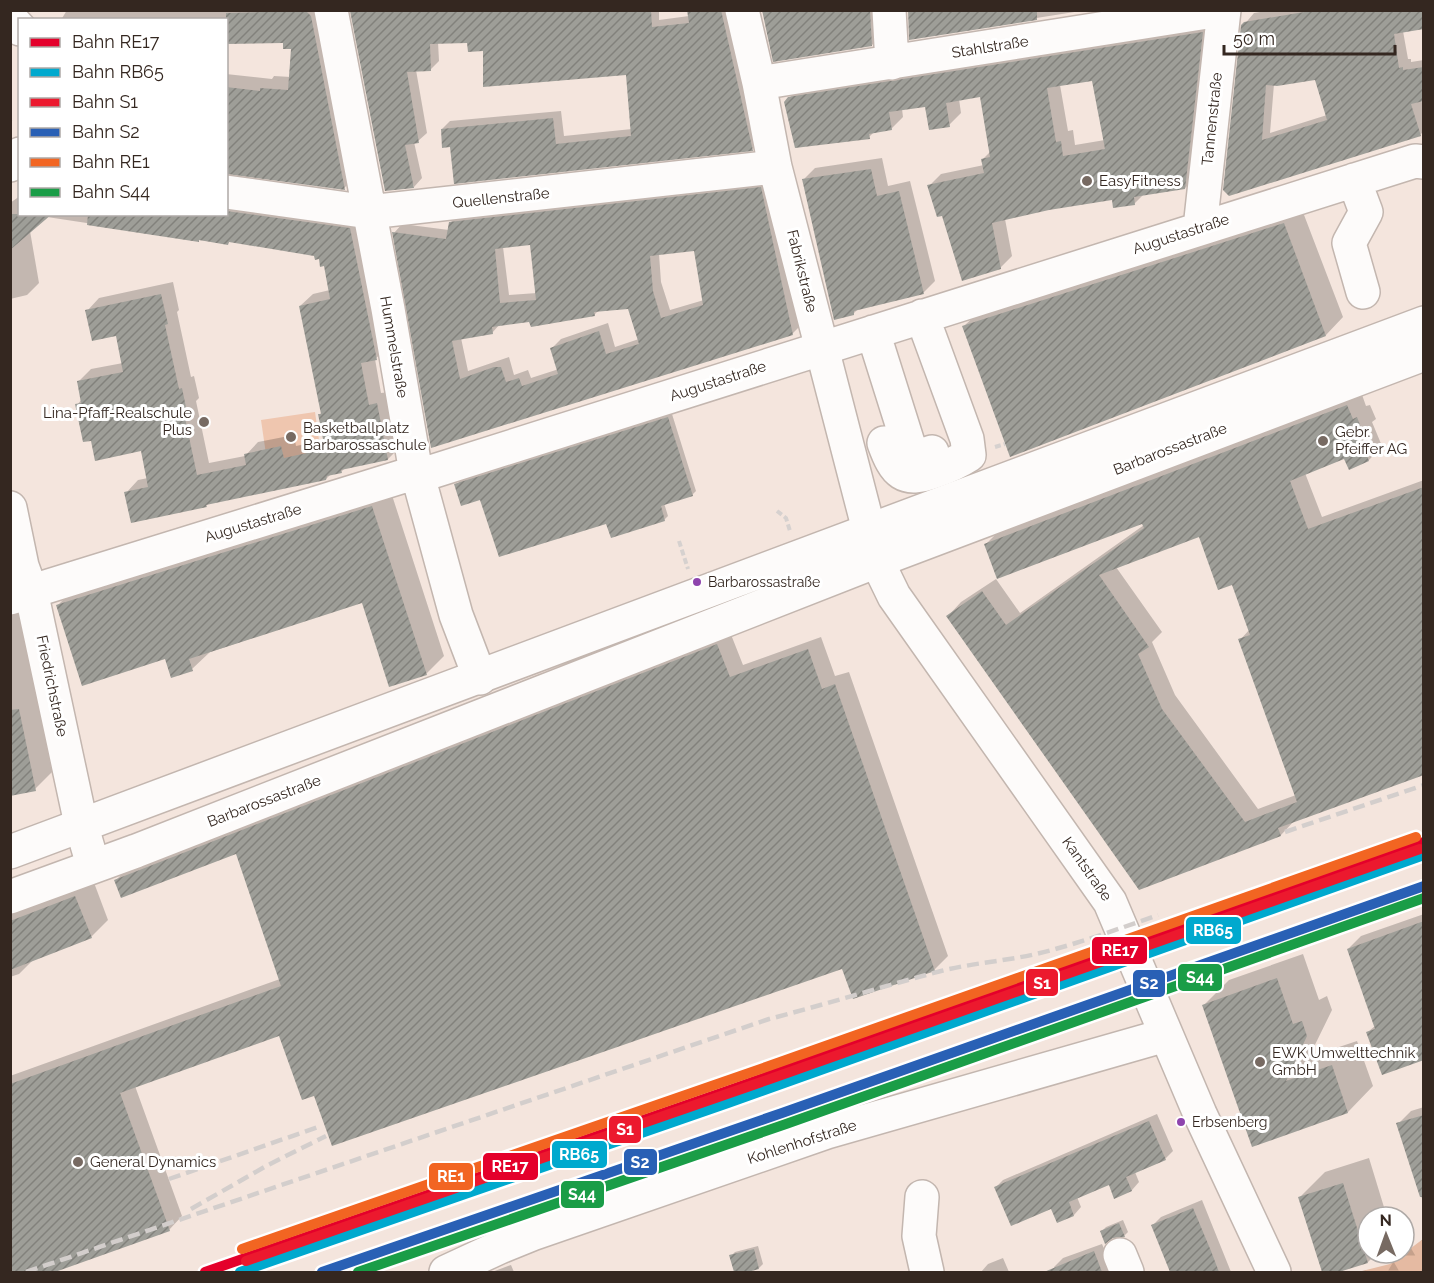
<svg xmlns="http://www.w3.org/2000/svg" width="1434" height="1283" viewBox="0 0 1434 1283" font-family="Raleway,sans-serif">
	<defs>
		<pattern id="forest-firs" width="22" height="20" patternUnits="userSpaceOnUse" patternTransform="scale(1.5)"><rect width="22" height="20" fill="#e5baa2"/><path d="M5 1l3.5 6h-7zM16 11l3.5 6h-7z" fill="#c5a08b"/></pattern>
		<pattern id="building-hatch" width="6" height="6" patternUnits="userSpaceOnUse" patternTransform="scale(1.5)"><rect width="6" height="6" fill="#9e9e98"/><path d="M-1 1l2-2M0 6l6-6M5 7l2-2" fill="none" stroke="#82817c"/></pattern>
	</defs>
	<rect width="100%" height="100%" fill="#f4e5dd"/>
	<path fill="url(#forest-firs)" d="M1423,1239V1272H1358L1390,1264Z"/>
	<path fill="#efc6af" d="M315,412L321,454L267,461L261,420Z"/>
	<path fill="#0003" fill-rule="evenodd" d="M67,10H324L357,176L344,188L226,172V74L272,79L274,76L291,77L292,47L285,42L226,20H61Z
		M353,10H659V20L689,16L688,10H731L760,141L752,149L451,145L442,129L450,121L561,111L564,136L632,129L627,73L484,50L469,42H438L439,61L430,70H416L427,133L418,141L414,142L422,178L414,187L352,12Z
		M763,10H879L881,36L872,45Z
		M909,10H1087L911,38Z
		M1272,10H1424L1403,31L1408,59H1411V62L1424,60V99L1421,100L1424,108V131L1420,135L1230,194L1243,26L1254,13ZM1316,78L1327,115L1270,133L1274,84Z
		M1214,21L1197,176L1185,188L1144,194L1134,204L1113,199L1049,209L1005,219L1012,256L1000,268L943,215L929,186L941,174L984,165L983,159L991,151L981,96L959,99L961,113L949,125L926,105L902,109L903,117L891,129L875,131L869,137L789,98L802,86ZM1094,80L1105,140L1075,145L1073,130L1068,131L1060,85Z
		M882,158L888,186L910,181L935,281L924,292L859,308L854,313L804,179L815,168Z
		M769,180L801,325L792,334L432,446L394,233L402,224L449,230L450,223L459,214ZM531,244L537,293L509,295L503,247ZM695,249L704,300L670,310L661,282L659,254ZM629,307L639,339L615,347L608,323L561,339L552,348L559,369L531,378L528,370L514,375L509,357L468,371L461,338L492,333L500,324L594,315L599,310Z
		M226,194L362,216L389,346L375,359L381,393L389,392L400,447L388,459L345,468L341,472L331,474L326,479L209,503L206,506L126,493L138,480L148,478L142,449L92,439L77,405L82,399L78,382L91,369L123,363L117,334L87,311L99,298L173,282L179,310L177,312L191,377L194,376L199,398L196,401L209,463L245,456L258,442L294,435L296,446L325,440L319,415L322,412L300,306L313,294L330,290L325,265L315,254L230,241L228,243L199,240L47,217L30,231L39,283L27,295L10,299V203L20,196V214H226Z
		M1301,207L1343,317L1326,335L1011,455L964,326L982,309Z
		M1361,392L1366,406L1370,405L1376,419L1372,422L1382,446L1369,460L1349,468L1345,457L1305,473L1322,517L1424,480V774L1295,820L1281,835L1140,889L948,616L961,602L996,579L1020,613L1144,525L1142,522L986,544L999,531ZM1200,535L1233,583L1250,629L1240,640L1296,795L1258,809L1175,695L1152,642L1162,632L1116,567Z
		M672,414L696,491L692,495L664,503L668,516L664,520L607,522L481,498L456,485L460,481Z
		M390,489L444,656L426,674L363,601L210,652L192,669L57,606L75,588Z
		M18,608L52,772L35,789L10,794V610Z
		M730,632L743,665L821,637L835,676L849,672L948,956L934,970L854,997L843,968L315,1094L280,1034L135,1086L182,1216L169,1230L50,1272H10V1076L280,979L237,852L116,880L129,867Z
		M93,880L108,920L91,937L34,959L19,974L10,977V916L17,909Z
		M1424,914V1058L1368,1032L1376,1025L1348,949L1361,936Z
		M1303,954L1319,1000L1327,996L1332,1010L1309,1057L1357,1041L1373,1086L1348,1112L1253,1145L1204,1005L1229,980Z
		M1424,1107V1205L1398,1124L1411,1111Z
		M1157,1114L1173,1151L1165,1159L1135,1172L1139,1182L1132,1190L1109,1183L1077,1197L1081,1207L1074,1215L1058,1221L1052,1207L996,1187L1003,1180Z
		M1369,1158L1387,1217H1368V1253H1377L1368,1262L1334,1272H1323L1300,1197L1325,1172Z
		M1202,1200L1231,1272H1171L1153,1225L1161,1217Z
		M1123,1220L1128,1232L1124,1236L1102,1231L1106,1227Z
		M1102,1244L1114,1272H1057L1054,1267L1063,1258Z
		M758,1246L763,1264L759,1268L735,1272L731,1256L735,1252Z
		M1003,1258L1009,1272H981L988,1264Z
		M511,1265L514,1272H492Z"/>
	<path fill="url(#building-hatch)" fill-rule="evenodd" d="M651,10L652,27L689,23L687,10H721L753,151L454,184L450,147L442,148L441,129L553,118L556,144L631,136L626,75L483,87V51L468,52L467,43L430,44L431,71L407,72L419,143L405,145L414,188L385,191L350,11Z
		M762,10H870L872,46L773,62Z
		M908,10H1037V20L909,40Z
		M1316,10H1424V29L1394,34L1399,68L1403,67V70L1424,67V101L1411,104L1421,136L1229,196L1223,190L1241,25L1244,22ZM1315,80L1327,120L1262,140L1266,85L1277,86Z
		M306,11L311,16L345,190L226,174V87L260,91V88L288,90L291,49H283V43L226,44V13Z
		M1203,32L1185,189L1134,197L1135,205L1113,208L1112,200L1049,210L992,223L1001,269L962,281L942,216L937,217L927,185L984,173L981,159L990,157L980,97L946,103L950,127L929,130L925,107L889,112L892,130L869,134L870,139L795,148L784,102L788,97ZM1092,81L1105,149L1063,156L1061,141L1056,142L1047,88Z
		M871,169L877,196L899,191L924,294L854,311V315L834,320L802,179Z
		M761,187L793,335L431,448L392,232L446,239L449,222ZM530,245L536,300L500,303L495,249ZM694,251L703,305L661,318L653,291L650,256ZM628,309L639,344L606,354L599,331L550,348L558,374L522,386L519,378L506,382L501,367H494L460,379L452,341L493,334L492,327L529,322L531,327L595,316L594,312Z
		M226,211L350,228L377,360L361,363L369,405L377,403L388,460L341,470L342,473L327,476L326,480L206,505L207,507L131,523L124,492L148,487L141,451L95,461L91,441L83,442L75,404L81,403L77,381L123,372L116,336L92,341L85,310L161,294L168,324L165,325L179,389L182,388L187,412L184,413L197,475L246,465L244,454L281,446L284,458L325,449L318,414H321L299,306L330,299L324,266L320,267L319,259L315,260L314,256L229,242L228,245L199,240V242L87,225L88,214H226Z
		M10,214H52L10,250Z
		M1284,223L1326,336L1010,457L962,326Z
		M1347,405L1353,419L1357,417L1363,433L1359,435L1369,461L1349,470L1344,459L1290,481L1308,529L1424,487V775L1278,828L1281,836L1139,890L946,616L982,591L1006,625L1144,528L1142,524L997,579L984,544ZM1199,537L1218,590L1232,585L1250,635L1238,639L1297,802L1245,822L1162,709L1138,654L1149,647L1099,575Z
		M668,417L693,496L661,506L665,521L611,538L606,524L499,557L480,500L461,506L454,484Z
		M372,506L427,675L389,687L362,603L189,659L193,671L171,678L165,659L82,686L56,605Z
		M717,644L730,677L808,649L822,689L835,684L935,971L853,999L842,969L332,1146L314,1096L302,1100L279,1036L120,1093L170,1231L55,1272H10V1084L281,986L236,854L121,898L114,880Z
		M19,709L36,791L10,796V710Z
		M75,896L92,938L10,970V921Z
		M1424,921V1060L1382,1075L1366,1032L1375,1029L1347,949Z
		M1277,978L1293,1024L1302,1021L1307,1036L1286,1081L1332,1065L1348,1113L1252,1147L1202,1005Z
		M1424,1115V1197H1420L1396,1123Z
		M1149,1121L1166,1160L1126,1177L1132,1191L1114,1199L1109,1185L1069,1202L1074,1216L1057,1223L1051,1209L1011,1226L994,1187Z
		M1343,1183L1368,1263L1339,1272H1322L1298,1197Z
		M1193,1208L1211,1251L1219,1272H1170L1151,1225Z
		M1119,1223L1125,1237L1113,1238L1105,1244L1100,1231Z
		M754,1249L759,1269L748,1272H734L729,1255Z
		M1094,1251L1102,1272H1044Z"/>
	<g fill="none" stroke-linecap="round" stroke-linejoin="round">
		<g stroke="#c3b6af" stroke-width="36">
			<path id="minor" d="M331,10L388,309L414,461L456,615L480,678
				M742,10L759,83L775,167L877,561L894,596L1110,902L1200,1114L1274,1272
				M889,10L892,63
				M10,18L20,29
				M759,83L1220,10
				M10,165L20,154
				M1354,180L1366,212L1349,243L1363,292
				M226,192L369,212L775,167
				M1200,228L1224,10
				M873,332L913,459L932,452
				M884,443C895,473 903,483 935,471C947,467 958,462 969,455L967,439L922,316
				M10,508L22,566L31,591L81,824L93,865
				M10,598L404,476L431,472L1415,161L1424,162
				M922,1197L919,1236L927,1272
				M1120,1255L1127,1272
				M446,1272L500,1247L532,1234L827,1132L1166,1035"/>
		</g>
		<g stroke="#c3b6af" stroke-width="36">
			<path id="major" d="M10,852L1424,323
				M10,897L136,851L877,561L1424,354"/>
		</g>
		<path stroke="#d6d1cf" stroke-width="4" stroke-dasharray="6 3" stroke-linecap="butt" d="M10,121L11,122
			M995,447L1005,444
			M777,511L786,518L790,531
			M679,541L688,569"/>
		<use href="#minor" stroke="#fdfbfa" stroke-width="33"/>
		<use href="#major" stroke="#fdfbfa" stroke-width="33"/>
		<path stroke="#d3cecc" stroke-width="4.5" stroke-dasharray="12 6" stroke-linecap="butt" d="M1285,832L1424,785
			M169,1179L321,1126
			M191,1209L268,1165L326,1136
			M26,1272L769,1019C827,1004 884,986 941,971C973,963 1005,961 1036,954C1078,944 1118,929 1158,915"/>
		<g stroke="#fff" stroke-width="15">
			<path id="rail-1" d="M205,1272L724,1092L1424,842"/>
		</g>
		<g stroke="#fff" stroke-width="15">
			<path id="rail-2" d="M240,1272L728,1103L1424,855"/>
		</g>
		<g stroke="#fff" stroke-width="15">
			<path id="rail-3" d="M246,1261L770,1079L1420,849"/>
		</g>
		<g stroke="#fff" stroke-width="15">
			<path id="rail-4" d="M322,1272L782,1113L1424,886"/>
		</g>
		<g stroke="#fff" stroke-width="15">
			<path id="rail-5" d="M242,1249L766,1067L1416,837"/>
		</g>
		<g stroke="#fff" stroke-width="15">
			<path id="rail-6" d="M358,1272L786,1124L1424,898"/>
		</g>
		<use href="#rail-1" stroke="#e4002b" stroke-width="10"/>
		<use href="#rail-2" stroke="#00a9ce" stroke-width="10"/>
		<use href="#rail-3" stroke="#ec192e" stroke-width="10"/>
		<use href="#rail-4" stroke="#2960b5" stroke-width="10"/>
		<use href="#rail-5" stroke="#f26522" stroke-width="10"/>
		<use href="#rail-6" stroke="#1a9d47" stroke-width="10"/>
	</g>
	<g fill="#776a62" stroke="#fff" stroke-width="2">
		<circle cx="1087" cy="181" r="6"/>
		<circle cx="204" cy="422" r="6"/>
		<circle cx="291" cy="437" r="6"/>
		<circle cx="1323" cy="441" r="6"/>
		<circle cx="1260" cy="1062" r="6"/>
		<circle cx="78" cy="1162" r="6"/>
	</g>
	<g fill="#8e44ad" stroke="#fff" stroke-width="2">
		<circle cx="697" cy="582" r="5"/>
		<circle cx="1181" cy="1122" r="5"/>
	</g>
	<g text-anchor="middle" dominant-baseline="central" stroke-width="6" stroke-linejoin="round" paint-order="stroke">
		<g font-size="14" fill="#342720" stroke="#fff" text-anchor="start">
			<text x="708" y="582">Barbarossastraße</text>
			<text x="1192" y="1122">Erbsenberg</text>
		</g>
		<g font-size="15" fill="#342720" stroke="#fff">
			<text transform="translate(990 47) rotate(-9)">Stahlstraße</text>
			<text transform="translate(1212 119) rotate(-84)">Tannenstraße</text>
			<text transform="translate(501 198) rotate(-6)">Quellenstraße</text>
			<text transform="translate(1181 234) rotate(-18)">Augustastraße</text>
			<text transform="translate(802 271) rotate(76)">Fabrikstraße</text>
			<text transform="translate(394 347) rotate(80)">Hummelstraße</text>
			<text transform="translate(718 381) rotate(-18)">Augustastraße</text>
			<text transform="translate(1170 449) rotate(-21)">Barbarossastraße</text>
			<text transform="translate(253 523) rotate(-17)">Augustastraße</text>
			<text transform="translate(52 686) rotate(78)">Friedrichstraße</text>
			<text transform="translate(264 801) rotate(-21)">Barbarossastraße</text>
			<text transform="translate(1087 869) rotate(55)">Kantstraße</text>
			<text transform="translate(802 1142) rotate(-18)">Kohlenhofstraße</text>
		</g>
		<g font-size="15" fill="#342720" stroke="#fff" text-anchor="start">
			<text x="1099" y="181">EasyFitness</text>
			<text x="192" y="413" text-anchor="end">Lina-Pfaff-Realschule<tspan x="192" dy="17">Plus</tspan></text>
			<text x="303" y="428">Basketballplatz<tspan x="303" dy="17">Barbarossaschule</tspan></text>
			<text x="1335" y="432">Gebr.<tspan x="1335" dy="17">Pfeiffer AG</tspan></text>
			<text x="1272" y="1053">EWK Umwelttechnik<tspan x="1272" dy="17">GmbH</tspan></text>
			<text x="90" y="1162">General Dynamics</text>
		</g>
	</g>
	<g stroke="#fff" stroke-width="2">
		<rect x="1185" y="916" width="57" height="29" rx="6" fill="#00a9ce"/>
		<rect x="1091" y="936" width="57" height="29" rx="6" fill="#e4002b"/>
		<rect x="1177" y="963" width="46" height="29" rx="6" fill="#1a9d47"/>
		<rect x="1025" y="968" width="34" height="29" rx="6" fill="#ec192e"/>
		<rect x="1132" y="969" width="34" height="29" rx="6" fill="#2960b5"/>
		<rect x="608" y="1115" width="34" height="29" rx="6" fill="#ec192e"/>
		<rect x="551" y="1140" width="57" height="29" rx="6" fill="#00a9ce"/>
		<rect x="623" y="1148" width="35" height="28" rx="6" fill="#2960b5"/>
		<rect x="482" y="1152" width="57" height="29" rx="6" fill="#e4002b"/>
		<rect x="428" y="1162" width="46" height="29" rx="6" fill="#f26522"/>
		<rect x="560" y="1180" width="45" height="29" rx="6" fill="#1a9d47"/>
	</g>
	<g font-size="16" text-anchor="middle" font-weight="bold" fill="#fff">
		<text x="1213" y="936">RB65</text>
		<text x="1120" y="956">RE17</text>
		<text x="1200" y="983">S44</text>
		<text x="1042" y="989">S1</text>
		<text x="1149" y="989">S2</text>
		<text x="625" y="1135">S1</text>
		<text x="579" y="1160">RB65</text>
		<text x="640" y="1168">S2</text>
		<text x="510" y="1172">RE17</text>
		<text x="451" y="1182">RE1</text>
		<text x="582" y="1200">S44</text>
	</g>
	<rect width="1434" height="1283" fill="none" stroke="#342720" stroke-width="24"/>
	<rect x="18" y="18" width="210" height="198" fill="#ffffff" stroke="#aea9a6" stroke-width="1.5"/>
	<rect x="30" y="38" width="30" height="9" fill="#e4002b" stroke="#aea9a6" stroke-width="1.5"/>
	<text x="72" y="48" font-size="18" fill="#342720">Bahn RE17</text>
	<rect x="30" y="68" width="30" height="9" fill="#00a9ce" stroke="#aea9a6" stroke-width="1.5"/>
	<text x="72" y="78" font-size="18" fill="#342720">Bahn RB65</text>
	<rect x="30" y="98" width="30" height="9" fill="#ec192e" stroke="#aea9a6" stroke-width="1.5"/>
	<text x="72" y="108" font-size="18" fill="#342720">Bahn S1</text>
	<rect x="30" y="128" width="30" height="9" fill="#2960b5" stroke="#aea9a6" stroke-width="1.5"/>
	<text x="72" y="138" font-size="18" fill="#342720">Bahn S2</text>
	<rect x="30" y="158" width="30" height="9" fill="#f26522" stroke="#aea9a6" stroke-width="1.5"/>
	<text x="72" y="168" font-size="18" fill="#342720">Bahn RE1</text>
	<rect x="30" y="188" width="30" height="9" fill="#1a9d47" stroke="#aea9a6" stroke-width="1.5"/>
	<text x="72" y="198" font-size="18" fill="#342720">Bahn S44</text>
	<g transform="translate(1386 1235) rotate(359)"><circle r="28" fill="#ffffff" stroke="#aea9a6" stroke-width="1.5"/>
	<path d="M0-4.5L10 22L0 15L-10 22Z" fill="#776a62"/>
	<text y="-9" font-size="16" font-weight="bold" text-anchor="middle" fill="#342720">N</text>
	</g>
	<path d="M1224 45v9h171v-9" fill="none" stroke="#342720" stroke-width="3"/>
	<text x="1233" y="45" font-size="18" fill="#342720" stroke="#ffffff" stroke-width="4.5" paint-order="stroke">50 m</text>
</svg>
